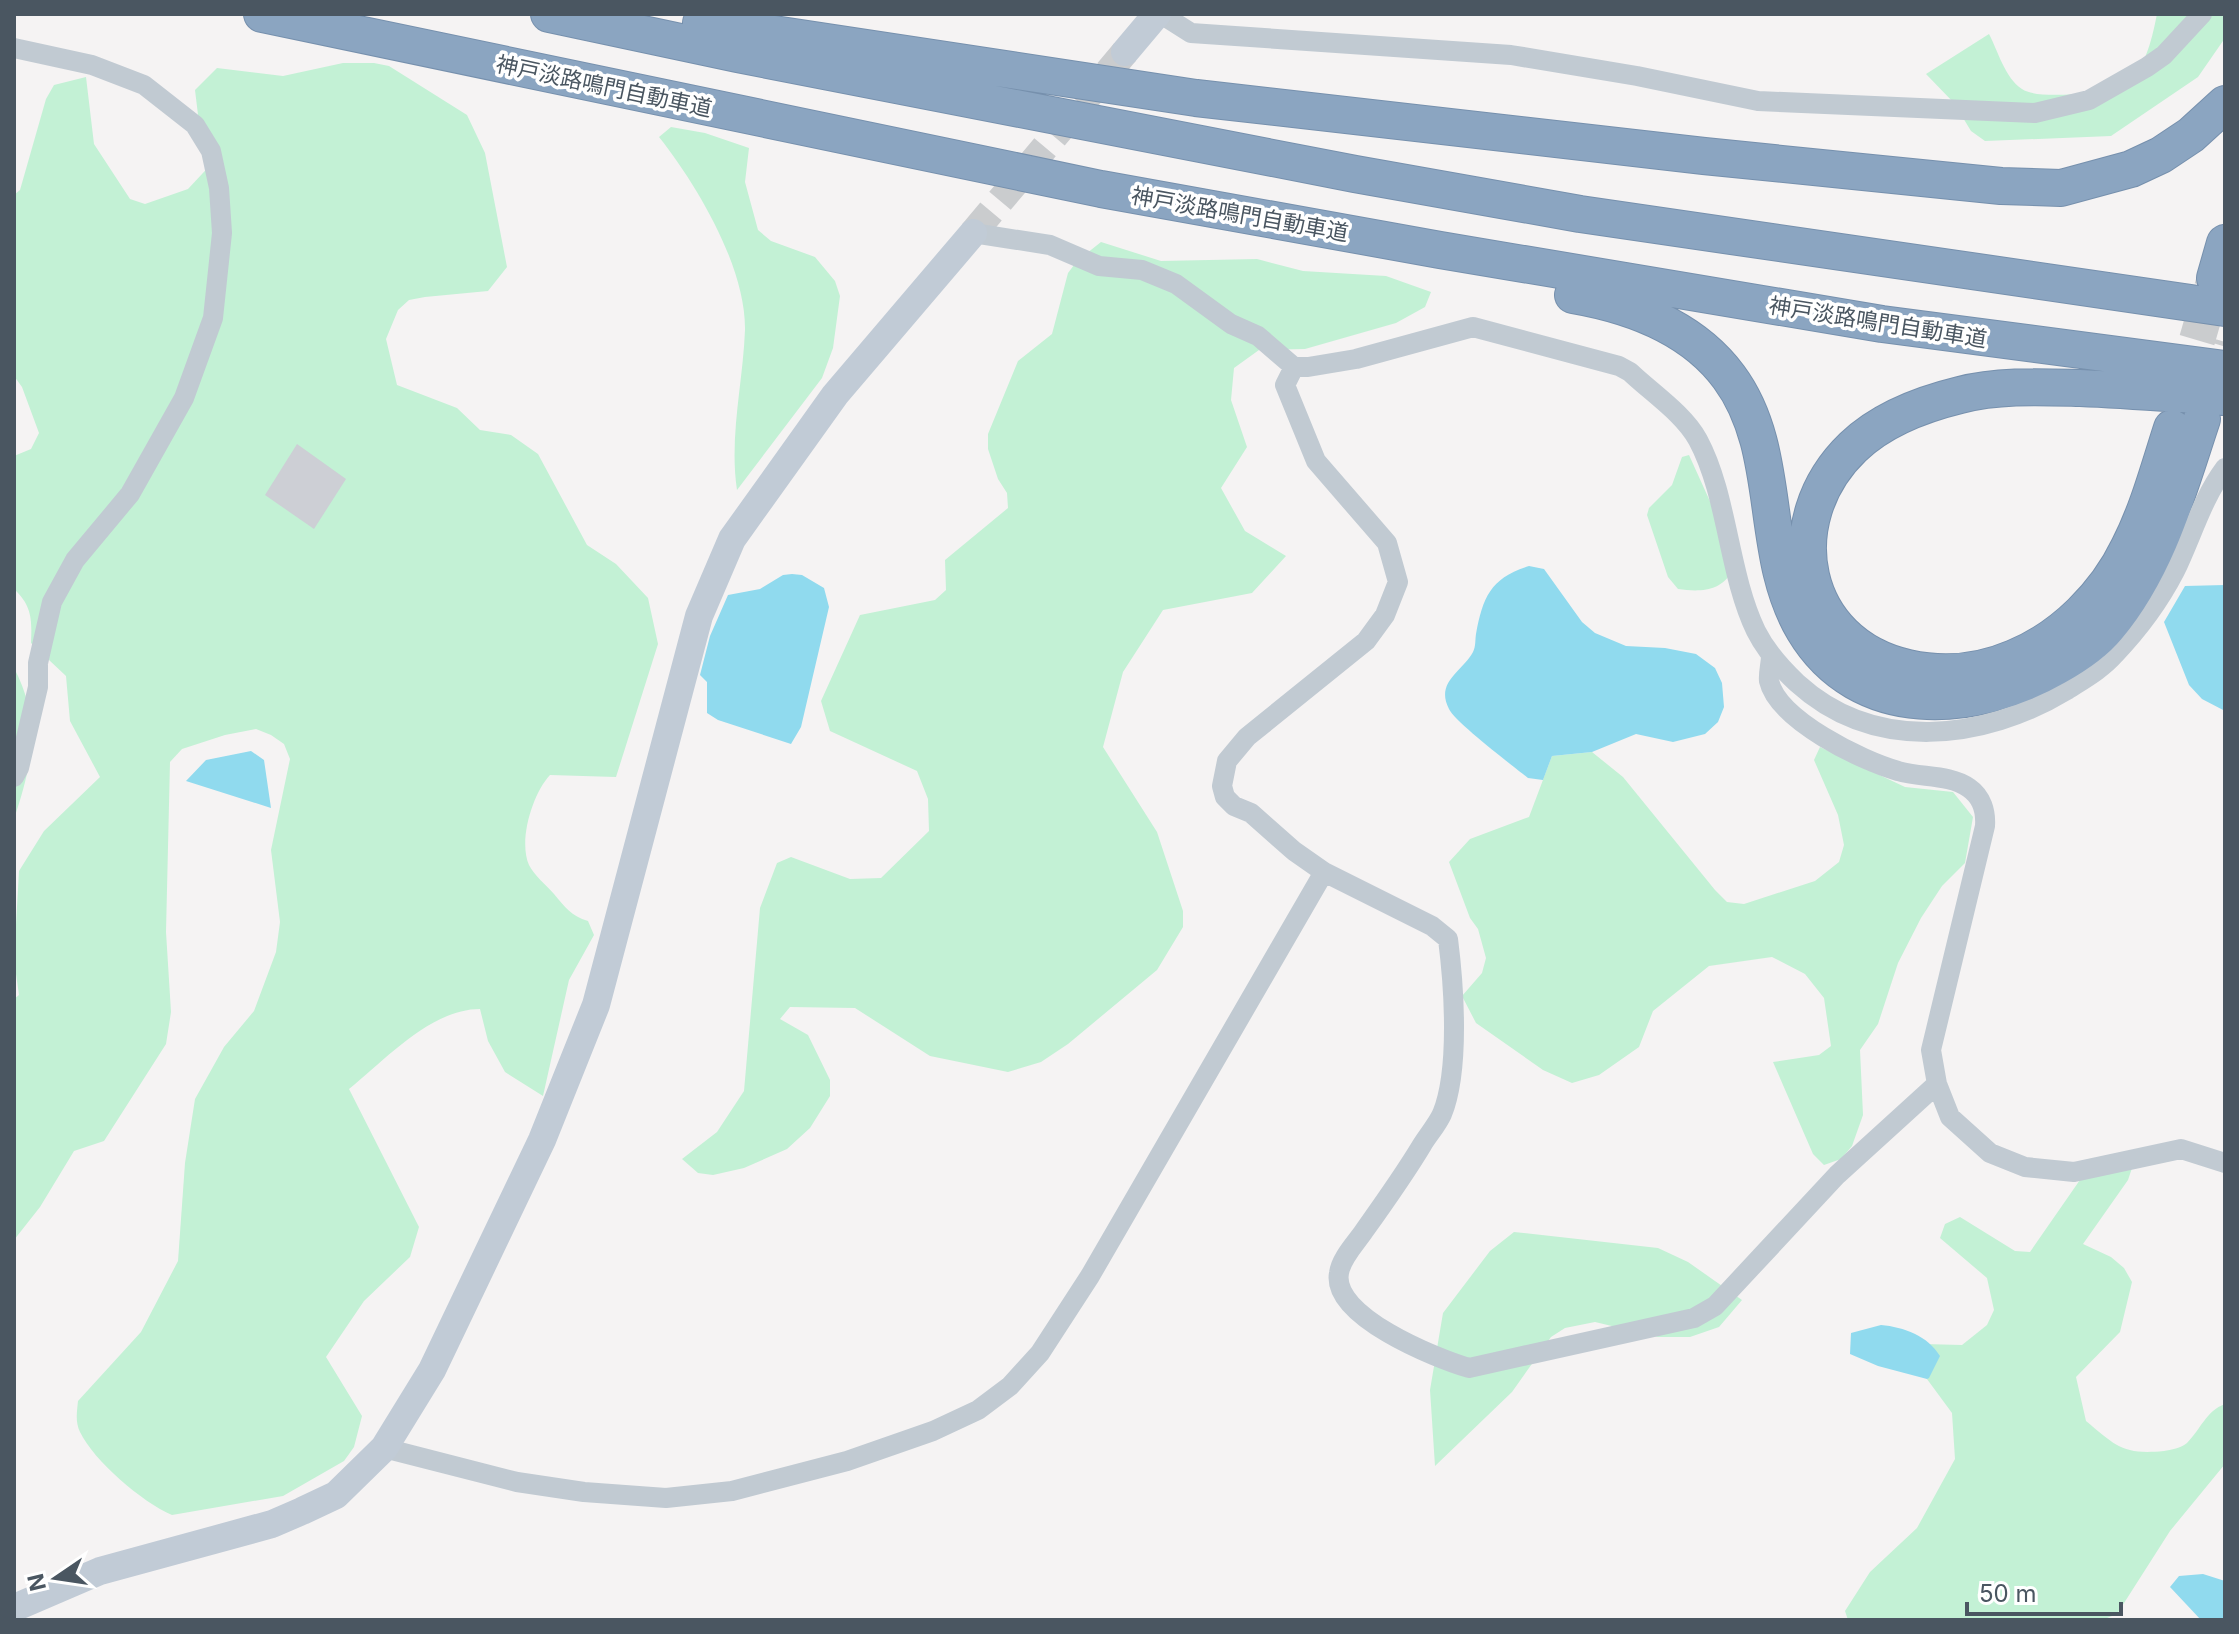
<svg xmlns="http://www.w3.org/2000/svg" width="2239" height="1634" viewBox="0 0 2239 1634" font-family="Inter,'Noto Sans JP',sans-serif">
	<rect width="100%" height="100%" fill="#f5f3f3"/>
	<path fill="#c3f1d5" d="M2157,14H2225V38L2198,77L2111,136L1985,141L1971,131L1954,103L1926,74L1989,34C1998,51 2005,78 2022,89C2040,101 2099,91 2123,90C2145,68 2151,44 2157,14Z
		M343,63H374L389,66L467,115L485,153L507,267L488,291L425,297L409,300L398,310L386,339L397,385L457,408L480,430L511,435L538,454L587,545L616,564L648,598L658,644L616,777L550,775C533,793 518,840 529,865C534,875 546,885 554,894C565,907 571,916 588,921L594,935L569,980L543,1096L505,1072L488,1041L480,1009C431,1009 385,1060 349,1089L419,1227L410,1257L364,1301L326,1357L362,1416L354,1447L344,1461L283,1496L172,1515C142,1502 94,1461 80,1432C75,1422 77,1411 78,1401L141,1332L178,1261L185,1163L195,1099L224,1047L254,1011L276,952L280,922L271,850L290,759L284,744L271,735L256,729L225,735L182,749L170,762L166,932L171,1012L166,1044L104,1141L74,1151L40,1207L14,1240V999L19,995L14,960L19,871L44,831L100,777L70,721L66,676L31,643C32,619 32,606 14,589V456L31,449L39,433L22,387L14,376V195L20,190L46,99L54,85L86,77L94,144L130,199L145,204L188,189L216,159L199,123L195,90L217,68L283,76Z
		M671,127L705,133L749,148L745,182L758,230L771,241L815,257L835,281L840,296L833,348L822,378L737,490C729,437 743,383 745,330C746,267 697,185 659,137Z
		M1101,242L1161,261L1257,259L1303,271L1386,276L1431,292L1425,307L1396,323L1305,349L1259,350L1234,368L1231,400L1247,447L1221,488L1245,531L1286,556L1252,593L1163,610L1123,672L1103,747L1157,832L1183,911V927L1157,970L1068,1044L1041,1062L1008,1072L930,1056L855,1008L790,1007L780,1019L808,1035L830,1080V1096L810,1128L787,1149L744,1168L713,1175L698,1173L682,1159L717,1132L744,1091L760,908L777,863L791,857L850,879L881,878L929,831L928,799L917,771L830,731L821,701L860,615L935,600L946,590L945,560L1008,508L1007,493L998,479L988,449V434L1018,361L1052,334L1068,273L1077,261Z
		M1689,455L1713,508L1732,571C1721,592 1699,592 1678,589L1668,577L1647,515L1649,508L1672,485L1682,457Z
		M14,668C42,721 32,765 14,819Z
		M1820,747L1905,787L1953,792L1973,817L1965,863L1942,886L1921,918L1898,963L1878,1024L1860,1050L1863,1115L1852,1146L1841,1159L1824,1165L1813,1154L1773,1062L1819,1055L1831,1046L1824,998L1805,974L1772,957L1709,966L1653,1011L1639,1047L1599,1075L1572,1083L1543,1070L1476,1023L1462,996L1482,973L1486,958L1478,929L1470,918L1449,862L1470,839L1529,817L1552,756L1592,752L1623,777L1715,890L1727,902L1744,904L1815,881L1839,862L1844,845L1838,815L1814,760Z
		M2138,1150L2128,1180L2083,1244L2111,1257L2124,1268L2132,1282L2120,1332L2076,1377L2086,1421C2116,1446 2123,1455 2164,1451C2171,1450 2181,1448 2187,1443C2201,1429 2206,1411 2225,1404V1464L2170,1531L2117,1614L2102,1620H1848L1845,1611L1870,1572L1917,1528L1955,1459L1952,1413L1924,1375L1923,1344L1962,1345L1987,1325L1994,1310L1987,1278L1940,1238L1945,1224L1960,1217L2015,1251L2030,1252L2082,1177Z
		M1514,1232L1658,1248L1688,1262L1742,1300L1719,1327L1690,1337H1658L1595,1322L1565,1328L1551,1337L1512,1392L1435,1466L1430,1390L1443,1313L1490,1251Z"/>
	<path fill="#90daee" d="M1529,566L1544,569L1582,622L1595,633L1626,646L1665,648L1696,654L1715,668L1722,683L1724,707L1718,722L1705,734L1673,742L1636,734L1592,752L1552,756L1543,780L1528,778C1513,766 1455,722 1449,709C1435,682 1462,672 1473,652C1476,646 1475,640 1476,634C1483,596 1491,578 1529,566Z
		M792,574L802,575L824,588L829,607L801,727L791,744L718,720L707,713V682L700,675L710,636L728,595L760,589L783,575Z
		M2225,585V711L2202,699L2189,685L2164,622L2185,586Z
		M251,751L264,760L271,808L186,781L206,760Z
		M1881,1325C1904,1327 1928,1336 1940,1356L1929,1378L1927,1379L1878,1366L1850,1354L1851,1333Z
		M2203,1574L2225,1581V1620H2201L2170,1587L2179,1576Z"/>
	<path fill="#cdcfd5" d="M297,444L346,479L314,529L265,495Z"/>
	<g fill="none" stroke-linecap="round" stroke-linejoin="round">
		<path stroke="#caccce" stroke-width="28" stroke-dasharray="28 14" stroke-linecap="butt" d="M973,233L1125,52"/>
		<path stroke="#caccce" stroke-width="36" stroke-dasharray="36 18" stroke-linecap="butt" d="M2182,392L2215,278
			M2208,398L2225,342"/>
		<g stroke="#7690ad" stroke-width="38">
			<path id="highway" d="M262,14L1101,189L1440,250L1882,324L2225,369
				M549,14L737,54L1355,174L1580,214L2225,308
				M701,23L1196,98L1704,156L2001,186L2061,188L2131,169L2161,155L2191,135L2225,104
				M2215,278L2225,243
				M1573,295C1631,305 1693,328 1729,377C1784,451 1758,553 1804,630C1859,722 1974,714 2056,667C2074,657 2095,643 2108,627C2158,567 2178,491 2202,419
				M2172,428C2159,468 2148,510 2129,547C2106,595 2063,638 2014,658C1979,673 1944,676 1908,668C1800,644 1776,521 1853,447C1881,420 1923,404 1960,395C1998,385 2041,387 2080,388C2129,390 2177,394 2225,397"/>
		</g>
		<path stroke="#c1cad2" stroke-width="20" d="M1161,14L1191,33L1511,55L1637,76L1758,101L2035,113L2089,100L2147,67L2164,55L2202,14
			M14,48L92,65L144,85L195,125L211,151L219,188L222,233L213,318L184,398L130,494L75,560L52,602L38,663V687L19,768L14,777
			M973,233L1050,245L1099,266L1142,270L1176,284L1231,324L1258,336L1294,367H1308L1356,359L1473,327L1619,366L1630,372C1652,393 1684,414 1698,440C1728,496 1728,573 1756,631C1766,651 1781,668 1797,683C1874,753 1983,741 2067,690C2084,679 2102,669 2115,654C2138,630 2160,600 2175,571C2192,536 2202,499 2225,468
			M1294,367L1285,385L1316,461L1387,543L1398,582L1385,615L1366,641L1247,737L1227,761L1222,786L1225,797L1234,806L1251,813L1294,851L1324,872L1432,926L1448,939C1454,986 1460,1070 1442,1114C1437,1125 1428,1135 1422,1145C1404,1175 1384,1203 1364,1231C1356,1243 1341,1258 1339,1273C1331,1316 1435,1358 1469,1368L1694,1318L1715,1306L1837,1175L1937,1084
			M1771,656C1771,663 1768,674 1769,681C1778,720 1862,761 1898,771C1921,778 1949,774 1969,788C1982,797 1986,812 1985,826L1931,1050L1937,1084L1950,1117L1990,1153L2025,1167L2074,1172L2181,1149L2225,1163
			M384,1448L517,1482L584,1492L666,1498L732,1491L847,1461L933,1431L978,1410L1010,1386L1040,1353L1090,1276L1324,872"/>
		<path stroke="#c1cbd6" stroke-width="28" d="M1125,52L1157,14
			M14,1608L100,1571L272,1524L302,1511L336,1495L384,1448L432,1370L542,1140L596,1005L699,616L732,539L835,395L973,233"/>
		<use href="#highway" stroke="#8ba5c1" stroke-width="36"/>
	</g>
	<g text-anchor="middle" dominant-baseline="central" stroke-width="7" stroke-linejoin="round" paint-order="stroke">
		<g font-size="22" fill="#4a5661" stroke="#fff">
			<text transform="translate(604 86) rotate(12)">神戸淡路鳴門自動車道</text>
			<text transform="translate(1240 214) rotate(10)">神戸淡路鳴門自動車道</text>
			<text transform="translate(1878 322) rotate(9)">神戸淡路鳴門自動車道</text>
		</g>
	</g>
	<rect width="2239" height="1634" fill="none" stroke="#4a5661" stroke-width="32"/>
	<g transform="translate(56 1578) rotate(257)" stroke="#ffffff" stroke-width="6" paint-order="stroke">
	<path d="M0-6L14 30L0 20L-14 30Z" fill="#4a5661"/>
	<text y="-12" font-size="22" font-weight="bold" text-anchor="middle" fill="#4a5661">N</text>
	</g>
	<path d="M1967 1602v12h154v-12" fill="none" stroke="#4a5661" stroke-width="4"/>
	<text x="1979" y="1602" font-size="24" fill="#4a5661" stroke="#ffffff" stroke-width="6" paint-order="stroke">50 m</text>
</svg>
